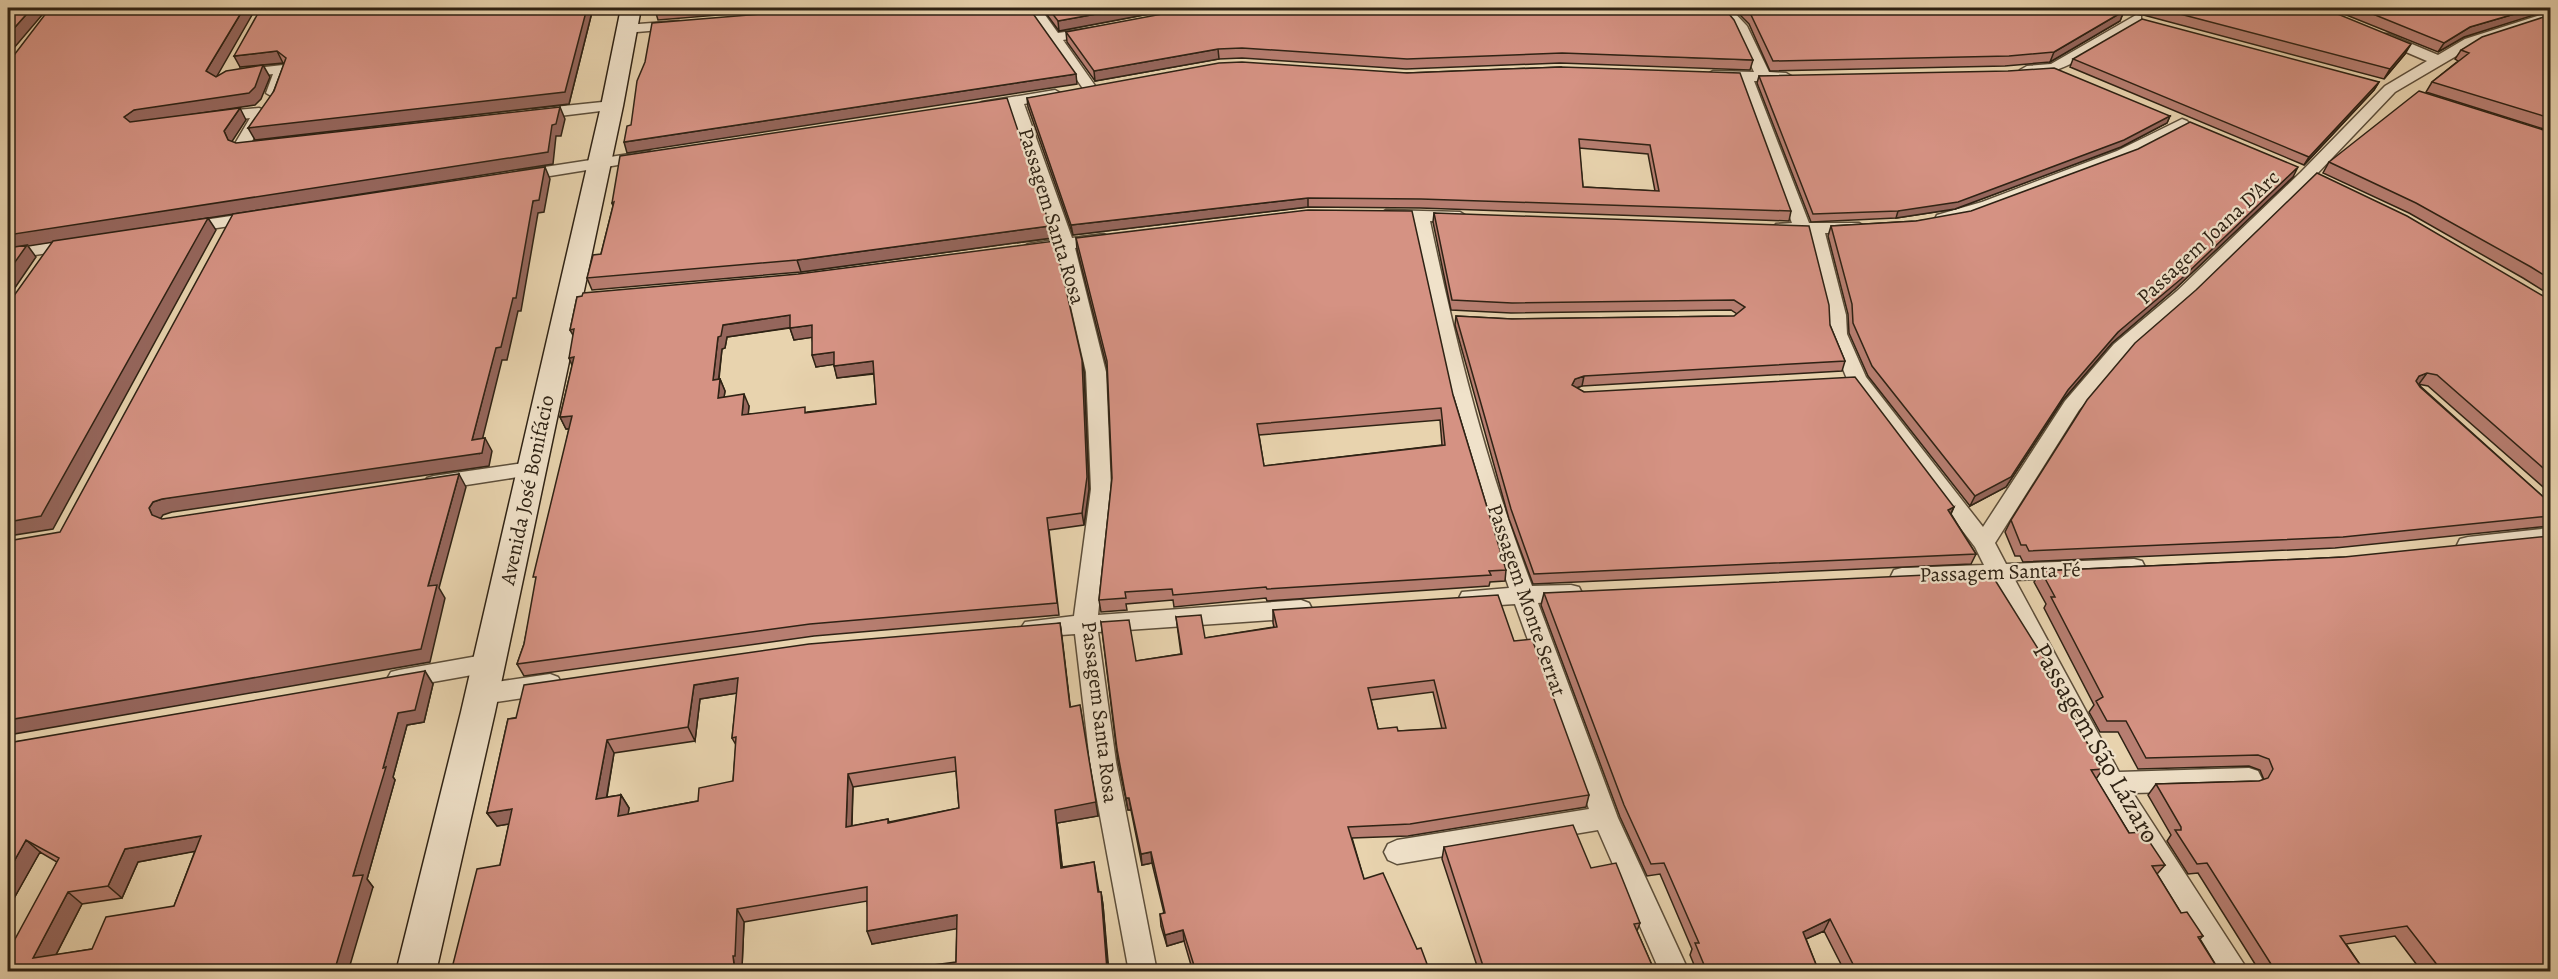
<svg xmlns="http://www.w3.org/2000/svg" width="2558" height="979" viewBox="0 0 2558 979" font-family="Alegreya,serif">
	<rect width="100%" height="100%" fill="#e8d3ae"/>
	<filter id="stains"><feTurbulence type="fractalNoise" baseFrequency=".00333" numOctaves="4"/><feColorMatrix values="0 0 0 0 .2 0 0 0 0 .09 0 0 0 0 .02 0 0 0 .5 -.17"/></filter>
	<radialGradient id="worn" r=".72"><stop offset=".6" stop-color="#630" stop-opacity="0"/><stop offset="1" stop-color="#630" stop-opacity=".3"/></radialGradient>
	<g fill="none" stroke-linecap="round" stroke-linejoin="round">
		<g stroke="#5c4e3a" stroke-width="3">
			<path id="street" d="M1027,8H1040L1058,33L1099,27V33L1063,40L1096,87L1094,90H1084Z
				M1716,8H1730L1747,26L1769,72L1786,73L1793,77L1786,81H1754L1809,223H1859L1867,228L1859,233H1825L1846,315L1847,334L1866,377L1983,527L2065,401L2114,344L2177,291L2301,172L2385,86L2427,61L2378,40V34H2388L2438,55L2465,39L2550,12V20L2475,45L2395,92L2313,178L2189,299L2128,352L2079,410L1995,543L2006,564L2134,559L2142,561L2145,567L2142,573L2134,575L2015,580L2119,772L2249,768L2258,771L2262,779L2258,787L2249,790L2133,793L2249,972H2219L2103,791L1993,581L1902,584L1894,582L1891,576L1894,570L1902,568L1984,565L1975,547L1847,379L1829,334L1828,315L1808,233H1782L1774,228L1776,224L1792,223L1739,80L1713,79L1706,75L1713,71L1754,72L1734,28Z
				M2136,15L2141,16V22C2120,35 2040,92 2020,70L2027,66L2051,64Z
				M679,21L686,25L684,28L625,33L618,29L625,25Z
				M283,65L290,69L280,93L273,97L266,93L273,74L239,78L232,74L239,70Z
				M1055,90L1062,94L1060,97L1024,104L1072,238L1104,234L1113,239L1104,244L1075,248L1106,372L1111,489L1098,615L1301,600L1309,603L1312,609L1309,615L1301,618L1098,632L1116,762L1157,972H1129L1090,762L1075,634L1033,637L1025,634L1021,628L1025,622L1074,616L1091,489L1086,372L1058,250L1028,254L1019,249L1028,244L1055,240L1010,107L982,112L974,107L982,102Z
				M612,101L617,103L620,106L617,109L535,119L527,114L535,109Z
				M259,108L264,110L268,115L252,141L272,142L274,145C266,153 241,155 233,147L250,118L215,122L207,117L215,112Z
				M2182,119L2187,121L2190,124L2187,127L2128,158L1994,209L1943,224L1935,219L1937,215L1982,202L2117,151Z
				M649,151L657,156L655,159L519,181L511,176L519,171Z
				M1386,210L1460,212L1468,217L1460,222L1430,221C1456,345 1487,468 1532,586L1571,585L1579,587L1582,593L1579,599L1538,603L1618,818L1689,972H1660L1598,830L1397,864L1388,860L1384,852L1388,844L1397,840L1589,809L1515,604L1470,607L1462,604L1459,598L1462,592L1509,588C1467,469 1437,345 1413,221L1380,219L1378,215Z
				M257,212L265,217L263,221L184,233L176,228L184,223Z
				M76,239L85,244L82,248L8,259V249Z
				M531,462L538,464L541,469L538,474L434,490L427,488L424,483L427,478L434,476Z
				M2550,528V544L2468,553L2460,551L2457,545L2460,539L2468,537Z
				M489,654L497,656L501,663L497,670L489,672L399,688L391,686L387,679L391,672L399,670Z
				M550,674L558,677L562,684L558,691L550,694L482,704L473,701L470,694L473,687L482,684Z"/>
		</g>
		<g stroke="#2e2214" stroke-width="3">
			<path id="secondary" d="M621,8H641L623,106L495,712L436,972H396L461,712L601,106Z"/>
		</g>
		<use href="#street" fill="#f0e2ca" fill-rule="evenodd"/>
		<use href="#secondary" fill="#f0e2ca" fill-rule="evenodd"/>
	</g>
	<path fill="#b77e71" stroke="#2e2214" stroke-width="1.5" fill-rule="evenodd" d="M261,8H592L591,16L569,104L255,140L284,64L283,63L240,67Z
		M655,8H805L658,20L655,10Z
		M1042,8H1181L1059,31Z
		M1733,8H2115L2124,11L2120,21L2050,62L2005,66L1770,71L1749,24Z
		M2117,8H2323L2405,54L2384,79Z
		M2329,8H2550L2464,37L2438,52Z
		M2550,15V131L2426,92L2432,82L2458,61L2455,59L2461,50Z
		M1066,32L1753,60L1750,70L1560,63L1406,69L1242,58L1219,59L1095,81L1067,42Z
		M2073,59L2379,82L2374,90L2304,165L2070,67Z
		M1561,67L1791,211L1789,221L1420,208L1308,207L1073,235L1028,107L1027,98L1407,73ZM1579,148L1648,154L1655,191L1583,187Z
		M1759,76L2170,116L2167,123L2121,147L1955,209L1896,218L1811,222L1757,83Z
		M2550,132V295L2523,278L2409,213L2323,173L2329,162Z
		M2293,177L2175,289L2112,343L2063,400L2006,487L1970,506L1868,376L1849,333L1848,314L1828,236L1831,226L1916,221Z
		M612,203L1052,238L801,272L592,290L587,278L601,254L613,206Z
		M1434,213L1830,325L1845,361L1842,371L1582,386L1576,388L1584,392L1954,507L1951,514L1976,554L1971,564L1533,584L1509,519L1455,325L1456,316L1512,319L1734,316L1737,314L1731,310L1511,313L1451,310L1433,222Z
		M1076,238L1453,395L1506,570L1505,581L1490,582L1489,586L1267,601L1266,598L1174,607L1173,600L1126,604L1127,610L1101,612L1099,600L1112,478L1107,368L1077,249ZM1440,420L1442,445L1264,466L1259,435Z
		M577,297L1082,360L1084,372L1089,489L1084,525L1049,530L1059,615L814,636L524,676L517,664L524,644L569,429H566L560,417L572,366L573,335L570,330ZM790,328L794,340L812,337L816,367L834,364L837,378L874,374L876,404L807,412L748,414L749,406L724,397L725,391L720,379H719L722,349L725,348L727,337Z
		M2550,300V493L2428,386L2418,384L2550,503V526L2335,548L2023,562L2020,556H2015L2005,532L2011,520Z
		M2344,557L2550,972L2420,969L2395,936L2346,944L2365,972H2260L2198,873L2188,874L2167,841L2171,835L2148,795L2156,784L2259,781L2264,780L2260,770L2249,766L2138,769L2118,732H2100L2089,712L2094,705L2044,608L2046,604L2034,582L2041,571Z
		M1544,593L2075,723L2103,769L2096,779L2129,833L2165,865L2157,874L2181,913L2203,936L2200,939L2220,972H1845L1824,931L1806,939L1819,972H1697L1690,955L1692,949L1660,874L1647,876L1620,817L1541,605Z
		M1273,610L1514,641L1589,795L1586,807L1408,836L1352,838L1364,879L1417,949L1430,972H1193L1184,941L1167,946L1161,926L1160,914L1164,913L1152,863L1142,865L1131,810H1128L1118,762L1101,622L1136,661L1181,654L1176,617L1205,638L1274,627L1273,623ZM1433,692L1442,729L1398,731L1378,729L1371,700Z
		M1060,623L1070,707L1098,816L1057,823L1062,867L1094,862L1099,892H1101L1103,905L1108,970L956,962L957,928L872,944L867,901L744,922L742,968L740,969V972H451L500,865L509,824L497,826L487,813L508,719ZM737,693L732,738L736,745L733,781L698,801L628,814L629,808L621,795L607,797L614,753L695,741L700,699ZM956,771L959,808L889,822L888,819L852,826L853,787Z
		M433,684L424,722L407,725L393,777L395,780L367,879L373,887L8,972L57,862L40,852L8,909V743ZM195,851L174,906L92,949L56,955L82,904L122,898L138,862Z
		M1444,847L1591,868L1640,923L1637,931L1655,972H1479L1442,859Z"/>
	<path fill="#95665c" stroke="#2e2214" stroke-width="1.5" d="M32,8H48L8,55V35Z
		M244,8H256L213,83L206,71Z
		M587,8H592L591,16L569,104L255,140L248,128Z
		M1129,8H1181L1059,31L1058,21Z
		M2535,8H2550V10L2464,37L2438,52L2444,43L2470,27Z
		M2124,11L2120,21L2050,62L2054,52Z
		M2411,44L2405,54L2384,79L2390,69Z
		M1218,49L1219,59L1095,81L1094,71Z
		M277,51L283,63L240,67L234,56Z
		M263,65L270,77L261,99L255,105L142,122L132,129L124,117L134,110Z
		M1076,74L1077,84L627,153L624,142Z
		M2379,82L2374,90L2304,165L2309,157Z
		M560,107L565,119L561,136H556L553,164L28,246L36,257L8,298V235L552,125Z
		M240,108L246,120L231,143L228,140L224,131Z
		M2170,116L2167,123L2121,147L1955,209L1896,218L1898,211Z
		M545,167L550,179L544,212L538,213L521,311H518L507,360H502L479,453L472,440L533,201Z
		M2298,167L2293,177L2175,289L2112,343L2063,400L2006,487L1970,506L1975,496L2118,332Z
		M1308,198V207L1073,235L1071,225Z
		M208,218L216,230L53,529L8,536V522Z
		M1050,226L1052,238L801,272L797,260Z
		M790,315L794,327L727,337L725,348L722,349L717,392L713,380L718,337L723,325Z
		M812,325L815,337L794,340L790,328Z
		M834,352L837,364L816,367L812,355Z
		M574,357V370L569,358Z
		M1082,360L1084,372L1089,489L1084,525L1082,513Z
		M873,361L876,373L837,378L834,366Z
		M2427,373L2419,384L2411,387L2419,376Z
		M1584,376L1582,386L1573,389L1572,385L1575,379Z
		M720,379L725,391L722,410L718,398Z
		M744,394L749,406L747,427L742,415Z
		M572,416L577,428L566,429L560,417Z
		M485,438L492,451L489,466L172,512L163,515L159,521L152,515L149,508L153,502L162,499Z
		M459,474L466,487L439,588L445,598L430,662L8,735V720L428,586Z
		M1954,507L1949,517L1948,510Z
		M1060,623L1062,637L1072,721L1070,707Z
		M425,671L433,684L424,722L407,725L393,777L395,780L367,879L373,887L348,972H334L353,876L398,713Z
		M738,678L744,692L700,699L695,741L688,727L694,685Z
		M1080,705L1098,816L1057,823L1064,881L1061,868L1055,810Z
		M607,740L614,753L604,812L596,799Z
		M848,774L853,787L851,841L846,827Z
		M621,795L629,808L626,830L618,816Z
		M1126,798H1129L1131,810H1128Z
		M512,809L521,822L497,826L487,813Z
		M201,836L213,848L138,862L122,898L108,886L125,849Z
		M26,840L40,852L8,909V872Z
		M1151,852L1152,863L1142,865L1141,854Z
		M68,892L82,904L48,970L33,958Z
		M1101,892L1103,905L1109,972H1108Z
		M737,909L744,922L742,968L740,969V972H735L733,956Z
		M957,915L961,928L872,944L867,931Z
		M1830,919L1824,931L1797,943L1803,932Z
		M1183,930L1184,941L1167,946L1165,935Z"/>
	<path fill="#d59283" stroke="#2e2214" stroke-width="1.5" fill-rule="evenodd" d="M8,8H32L8,35Z
		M50,8H244L206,71L216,77L226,71L263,65L255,87L249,93L134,110L124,117L130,122L240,108L224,131L228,140L236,143L560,107L556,124L552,125L548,152L8,235V63Z
		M261,8H587L565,92L248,128L274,91L286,58L277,51L234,56Z
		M655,8H688L655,10Z
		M832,8H1029L1076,74L624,142L627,126L631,125L637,81L645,62L652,23Z
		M1048,8H1129L1058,21Z
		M1194,8H1724L1734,20L1753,60L1562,53L1407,59L1242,48L1218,49L1094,71L1066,32Z
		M1744,8H2115L2124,11L2054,52L2009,56L1773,61L1751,15Z
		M2157,8H2323L2411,44L2390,69Z
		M2358,8H2535L2470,27L2444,43Z
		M2550,15V118L2432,82L2469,53L2461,50L2482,37Z
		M2142,19L2379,82L2309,157L2073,59Z
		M1242,62L1407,73L1561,67L1740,73L1791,211L1421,199L1308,198L1071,225L1027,98L1219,63ZM1579,139L1650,145L1659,191L1583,187Z
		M2054,68L2170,116L2124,140L1958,202L1898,211L1813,214L1759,76L2008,71Z
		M2419,91L2550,132V279L2531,267L2416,203L2329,162Z
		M1007,98L1050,226L797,260L587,278L593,255L601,254L614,202L612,203L620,156Z
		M2190,122L2298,167L2181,279L2118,332L2068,390L2011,477L1975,496L1872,366L1853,323L1852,304L1831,226L1916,221L1971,211L2138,149Z
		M545,167L539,200L533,201L516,298H513L501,347L496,348L472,440L485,438L482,453L162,499L153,502L149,508L152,515L162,519L459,474L428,586L437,585L421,649L8,720V541L60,532L233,214Z
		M2317,173L2407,216L2550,300V474L2437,375L2427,373L2419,376L2416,381L2420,387L2550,503V516L2343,537L2029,551L2026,545H2021L2011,520L2087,400L2135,343L2196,290Z
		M1308,210L1412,211L1453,395L1506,570L1489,571L1491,575L1267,589L1266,587L1173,595L1172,589L1125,592L1126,598L1099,600L1112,478L1107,361L1076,238ZM1441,408L1445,445L1264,466L1257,424Z
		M1434,213L1809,226L1829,305L1830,325L1845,361L1584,376L1575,379L1572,385L1584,392L1855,377L1954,507L1948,510L1976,554L1534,574L1511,509L1456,316L1512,319L1734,316L1745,307L1734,300L1512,303L1452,300Z
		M208,218L41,516L8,522V304L53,241Z
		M1055,241L1082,360L1087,477L1082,513L1047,518L1057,603L810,624L517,664L524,644L536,577H533L572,416L560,417L574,357L569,358L574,329L570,330L577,297L582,296L583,293L798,274ZM790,315V328L812,325V355L834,352V366L873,361L876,404L805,413V407L742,415L744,394L718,398L720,379L713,380L718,337L721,336L723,325Z
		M27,245L8,272V248Z
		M2550,536V972H2399L2438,966L2407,926L2340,936L2365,972H2276L2207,863L2197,864L2175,830H2181V827L2156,784L2259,781L2268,778L2273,769L2269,759L2258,755L2146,758L2126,721H2107L2096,701L2103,697L2051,597H2055L2041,571L2344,557Z
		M1990,572L2045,660L2077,720L2075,723L2103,769L2091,770L2129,833L2143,832L2165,865L2152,866L2181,913L2187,912L2203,936L2198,937L2220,972H1857L1830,919L1803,932L1819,972H1707L1695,943H1699L1664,863L1651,864L1624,805L1544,593Z
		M1498,595L1514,641L1532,639L1589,795L1410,824L1348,827L1364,879L1383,873L1417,949L1421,948L1430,972H1196L1183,930L1165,935L1160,914L1165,913L1151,852L1141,854L1129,798H1126L1117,749L1101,622L1129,620L1136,661L1182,654L1176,617L1201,615L1205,638L1277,627L1273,610ZM1434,680L1446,728L1398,731L1397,727L1378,729L1368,688Z
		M1060,623L1070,707L1080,705L1096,802L1055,810L1061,868L1094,862L1098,892H1101L1107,970H1109L1110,972H880L956,962L957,915L867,931V887L737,909L735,956H733L735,972H451L477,869L500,865L512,809L487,813L508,719L516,718L524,685L809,644ZM738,678L732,738L736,737L733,781L699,788L698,801L618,816L621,795L596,799L607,740L688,727L694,685ZM955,757L959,808L888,823V819L846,827L848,774Z
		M425,671L415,710L398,713L383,768L386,767L353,876L363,875L334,972H8V952L59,858L26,840L8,872V743ZM201,836L174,906L106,917L92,949L33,958L68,892L108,886L125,849Z
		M1573,825L1591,868L1616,863L1640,923L1634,924L1655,972H1485L1444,847Z"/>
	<g text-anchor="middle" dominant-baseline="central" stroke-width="4.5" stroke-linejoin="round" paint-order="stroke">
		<g font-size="21" fill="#2e2214" stroke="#f0e2ca">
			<text transform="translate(1052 216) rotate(73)">Passagem Santa Rosa</text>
			<text transform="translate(2208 237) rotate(-43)">Passagem Joana D’Arc</text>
			<text transform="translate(527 490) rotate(-78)">Avenida José Bonifácio</text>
			<text transform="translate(2000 572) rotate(-2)">Passagem Santa Fé</text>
			<text transform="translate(1527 600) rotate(71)">Passagem Monte Serrat</text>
			<text transform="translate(1100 712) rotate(83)">Passagem Santa Rosa</text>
		</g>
		<g font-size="26" fill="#2e2214" stroke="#f0e2ca">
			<text transform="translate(2096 743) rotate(60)">Passagem São Lázaro</text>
		</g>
	</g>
	<rect width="2558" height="979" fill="none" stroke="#e8d3ae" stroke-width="30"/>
	<rect x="9" y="9" width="2540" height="961" fill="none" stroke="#2e2214" stroke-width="3"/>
	<rect x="15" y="15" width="2528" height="949" fill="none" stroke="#2e2214" stroke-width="1.5"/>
	<rect width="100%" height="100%" filter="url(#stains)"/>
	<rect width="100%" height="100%" fill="url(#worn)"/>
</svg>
